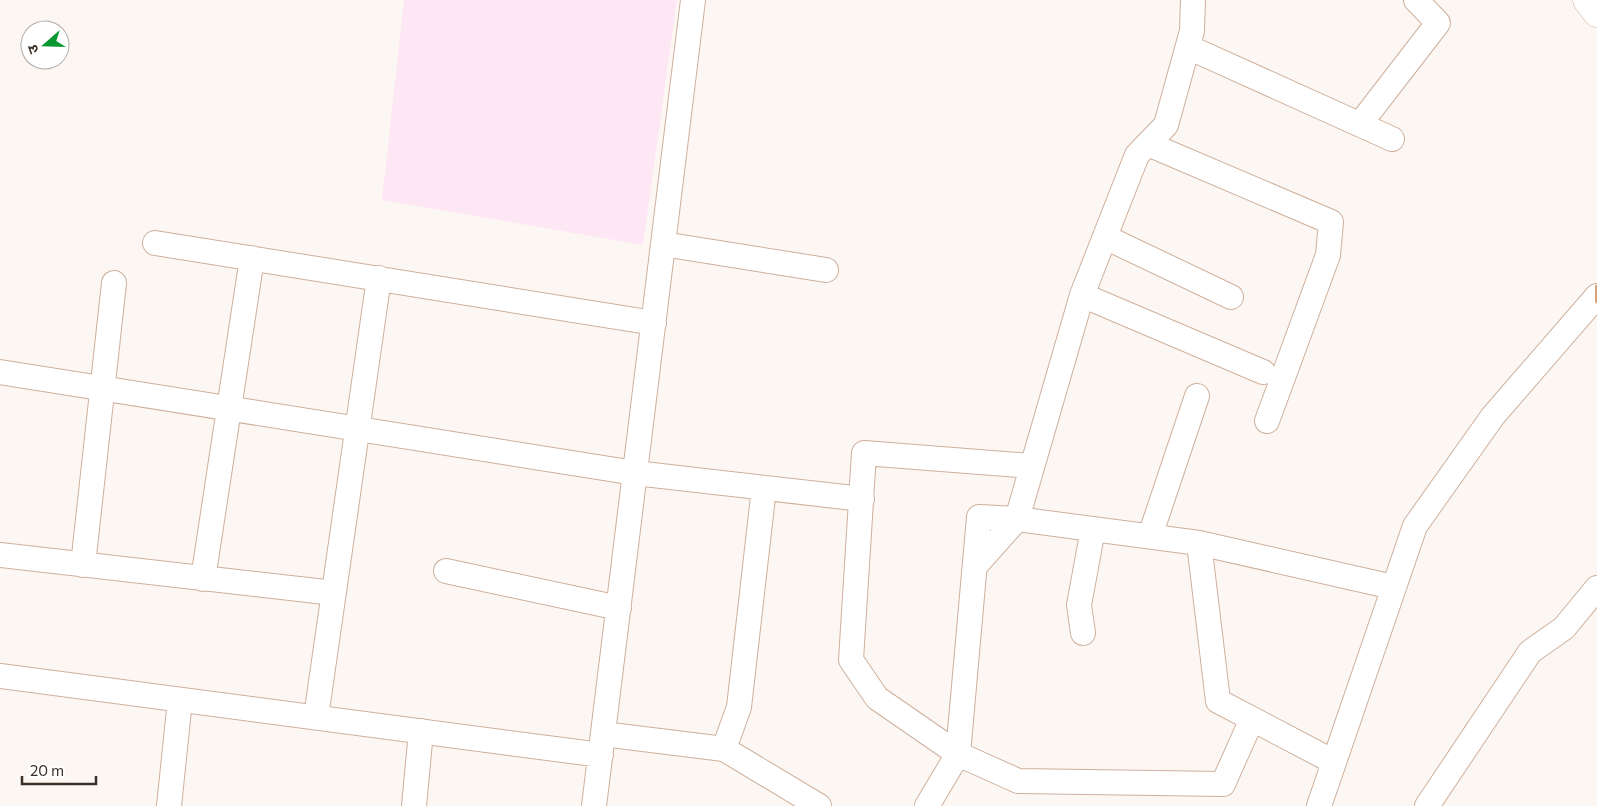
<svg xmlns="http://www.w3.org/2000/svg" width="1597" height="806" viewBox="0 0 1597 806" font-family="Commissioner,'Noto Sans Devanagari',sans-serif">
	<rect width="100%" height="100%" fill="#fdf7f3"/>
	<path fill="#fee7f4" d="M404,0H677L643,245L382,200Z"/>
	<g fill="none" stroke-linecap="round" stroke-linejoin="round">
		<g stroke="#ceb09c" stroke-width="26">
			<path id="minor" d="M1188,47L1392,139
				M1360,124L1438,23L1416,0
				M1148,144L1331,222L1328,255L1267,421
				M1105,237L1231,297
				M155,243L654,323
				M663,244L826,270
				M1082,295L1263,372
				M0,372L635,473L862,499
				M1032,466L864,453L851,660L877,698L958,754L979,517L1017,519L1199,543L1393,587
				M1150,536L1197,396
				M1199,543L1218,701L1334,762
				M0,555L334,593
				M83,565L114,283
				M975,566L1017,519L1082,295L1137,155L1166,125L1192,31L1193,0
				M446,571L619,608
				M203,579L252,258
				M1083,633L1079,605L1093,529
				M0,676L601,755
				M316,717L379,278
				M603,734L724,749L819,806
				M724,749L739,707L764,488
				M169,806L180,700
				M414,806L421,731
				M594,806L693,0
				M927,806L958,754L1018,781L1223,784L1252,719
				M1319,806L1415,526L1493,416L1597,296
				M1427,806L1530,652L1564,628L1597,588"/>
		</g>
		<g stroke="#ceb09c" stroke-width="29">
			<path id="major" d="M1587,0L1597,13"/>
		</g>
		<use href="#minor" stroke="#fff" stroke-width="24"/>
		<use href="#major" stroke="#fff" stroke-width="28"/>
	</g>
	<path fill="#d9a17a" d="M1597,284V304L1595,302V286Z"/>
	<g transform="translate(45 45) rotate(250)"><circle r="24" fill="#ffffff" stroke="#b1aca9"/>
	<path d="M0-4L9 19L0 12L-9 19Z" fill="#08982f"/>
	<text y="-8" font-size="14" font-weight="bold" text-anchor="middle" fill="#3b2f27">उ</text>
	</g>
	<path d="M22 776v8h74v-8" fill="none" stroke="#3b2f27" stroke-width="2.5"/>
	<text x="30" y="776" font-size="15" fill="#3b2f27" stroke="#ffffff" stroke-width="4" paint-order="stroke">20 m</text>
</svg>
